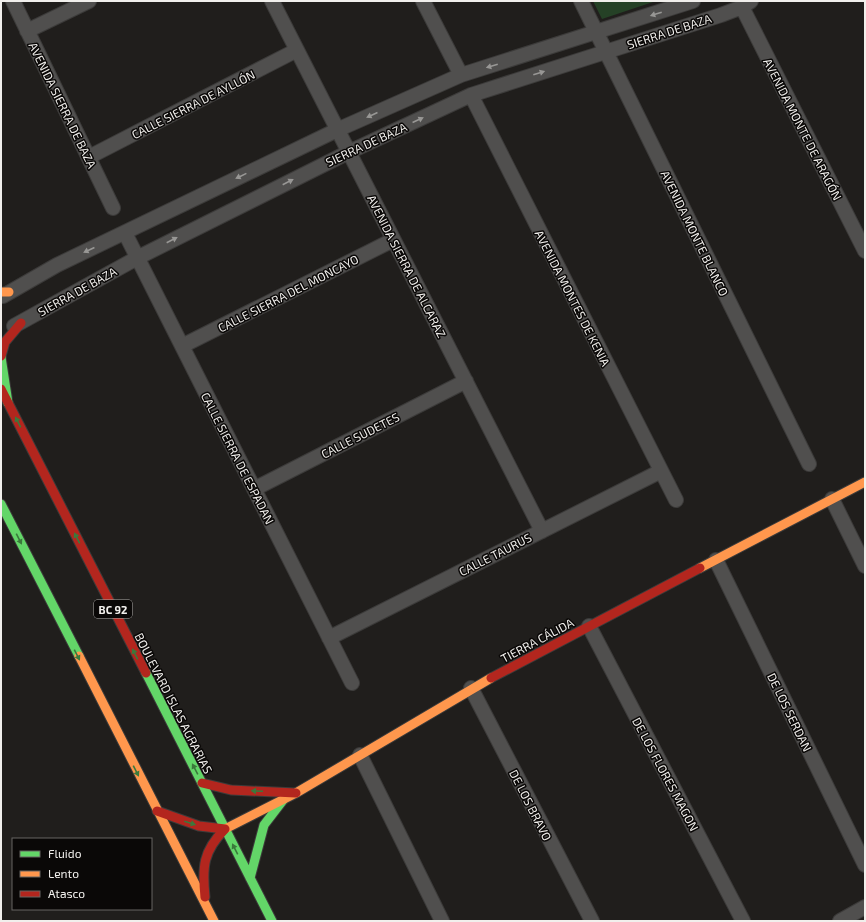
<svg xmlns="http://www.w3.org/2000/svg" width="866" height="922" viewBox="0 0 866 922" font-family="'Exo 2',sans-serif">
	<rect width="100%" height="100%" fill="#201e1c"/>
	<path fill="#254126" d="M593,1H656L602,19Z"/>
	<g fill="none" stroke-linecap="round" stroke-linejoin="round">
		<g stroke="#3c3b3a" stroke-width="16">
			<path id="street" d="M13,1L113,208
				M272,1L542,531
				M423,1L461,75
				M581,1L809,464
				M742,7L865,251
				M27,31L89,1
				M471,95L676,500
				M89,157L297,50
				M125,233L352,683
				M3,296L57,265L337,130L461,75L693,1
				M14,326L137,258L349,152L471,95L721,15L742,7L751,1
				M182,346L393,240
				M254,489L466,381
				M832,499L865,566
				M716,560L865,865
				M589,626L743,921
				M329,638L661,471
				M471,688L592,921
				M360,755L442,921
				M840,921L865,907"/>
		</g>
		<g stroke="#3c3b3a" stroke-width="11">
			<path id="fast" d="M1,357L8,403
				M1,504L79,656
				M146,673L272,921
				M250,878L264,825L284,799"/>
		</g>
		<g stroke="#3c3b3a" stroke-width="11">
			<path id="slow" d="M1,292H9
				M700,568L865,482
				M79,656L214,921
				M225,829L296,793L491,678"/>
		</g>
		<g stroke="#3c3b3a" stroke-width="11">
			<path id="jam" d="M1,356L5,342L21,323
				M1,389L146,673
				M491,678L700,568
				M202,783L231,790L296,793
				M157,811L199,826L225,829
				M205,897C202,867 203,851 225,829"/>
		</g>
		<use href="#street" stroke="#504f4e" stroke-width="14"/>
		<use href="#fast" stroke="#63d668" stroke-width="9"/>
		<use href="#slow" stroke="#ff974d" stroke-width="9"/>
		<use href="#jam" stroke="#b3261e" stroke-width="9"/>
	</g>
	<defs><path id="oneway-solid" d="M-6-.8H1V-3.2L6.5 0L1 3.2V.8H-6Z"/></defs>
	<g fill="#989795">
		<use href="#oneway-solid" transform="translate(656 14) rotate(163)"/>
		<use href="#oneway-solid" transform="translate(492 66) rotate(164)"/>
		<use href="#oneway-solid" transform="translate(539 73) rotate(-18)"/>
		<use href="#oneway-solid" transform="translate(372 115) rotate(156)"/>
		<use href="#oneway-solid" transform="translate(418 120) rotate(-25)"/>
		<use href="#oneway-solid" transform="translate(241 176) rotate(154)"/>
		<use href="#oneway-solid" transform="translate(288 182) rotate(-27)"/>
		<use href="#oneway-solid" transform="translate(172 240) rotate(-27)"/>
		<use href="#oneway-solid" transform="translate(89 250) rotate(155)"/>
	</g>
	<g fill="#3b793c">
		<use href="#oneway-solid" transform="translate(18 422) rotate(-117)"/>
		<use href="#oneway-solid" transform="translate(77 538) rotate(-117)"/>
		<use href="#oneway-solid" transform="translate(19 539) rotate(63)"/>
		<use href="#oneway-solid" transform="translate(135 654) rotate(-117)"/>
		<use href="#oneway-solid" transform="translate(77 655) rotate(63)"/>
		<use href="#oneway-solid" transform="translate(195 769) rotate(-118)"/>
		<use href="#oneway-solid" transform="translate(136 771) rotate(63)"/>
		<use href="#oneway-solid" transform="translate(257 791) rotate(-177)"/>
		<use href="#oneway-solid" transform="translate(190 823) rotate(18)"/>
		<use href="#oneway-solid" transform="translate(235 849) rotate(-117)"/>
	</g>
	<g text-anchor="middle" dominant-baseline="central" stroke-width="3" stroke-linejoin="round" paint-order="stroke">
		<rect fill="#0a0807" stroke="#acaaa7" stroke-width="1" x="94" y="600" width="38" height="18" rx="3"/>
		<g font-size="11" font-weight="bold" fill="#f1efec">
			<text x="113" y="609">BC 92</text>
		</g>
		<g font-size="12" fill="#f1efec" stroke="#0a0807">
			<text transform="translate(669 31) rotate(-18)">SIERRA DE BAZA</text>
			<text transform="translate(193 104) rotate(-27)">CALLE SIERRA DE AYLLÓN</text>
			<text transform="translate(63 105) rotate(64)">AVENIDA SIERRA DE BAZA</text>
			<text transform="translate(803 129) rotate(63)">AVENIDA MONTE DE ARAGÓN</text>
			<text transform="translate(366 144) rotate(-25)">SIERRA DE BAZA</text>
			<text transform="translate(695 233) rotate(64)">AVENIDA MONTE BLANCO</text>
			<text transform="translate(407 266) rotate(63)">AVENIDA SIERRA DE ALCARAZ</text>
			<text transform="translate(77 291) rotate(-29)">SIERRA DE BAZA</text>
			<text transform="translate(288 293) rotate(-27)">CALLE SIERRA DEL MONCAYO</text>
			<text transform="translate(573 298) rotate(63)">AVENIDA MONTES DE KENIA</text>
			<text transform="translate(360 435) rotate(-27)">CALLE SUDETES</text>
			<text transform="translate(238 458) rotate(63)">CALLE SIERRA DE ESPADAN</text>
			<text transform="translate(495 554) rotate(-27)">CALLE TAURUS</text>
			<text transform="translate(537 640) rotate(-28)">TIERRA CÁLIDA</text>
			<text transform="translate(174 703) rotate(63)">BOULEVARD ISLAS AGRARIAS</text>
			<text transform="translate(790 712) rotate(64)">DE LOS SERDAN</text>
			<text transform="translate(666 774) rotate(62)">DE LOS FLORES MAGON</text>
			<text transform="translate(531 805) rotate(63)">DE LOS BRAVO</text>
		</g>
	</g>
	<rect width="866" height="922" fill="none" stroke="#f1efec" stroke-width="4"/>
	<rect x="12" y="838" width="140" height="72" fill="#0a0807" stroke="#666463"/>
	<rect x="20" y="851" width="20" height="6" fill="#63d668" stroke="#666463"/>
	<text x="48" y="858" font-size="12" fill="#f1efec">Fluido</text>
	<rect x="20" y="871" width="20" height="6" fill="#ff974d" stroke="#666463"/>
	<text x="48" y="878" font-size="12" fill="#f1efec">Lento</text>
	<rect x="20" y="891" width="20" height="6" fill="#b3261e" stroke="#666463"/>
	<text x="48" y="898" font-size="12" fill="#f1efec">Atasco</text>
</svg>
